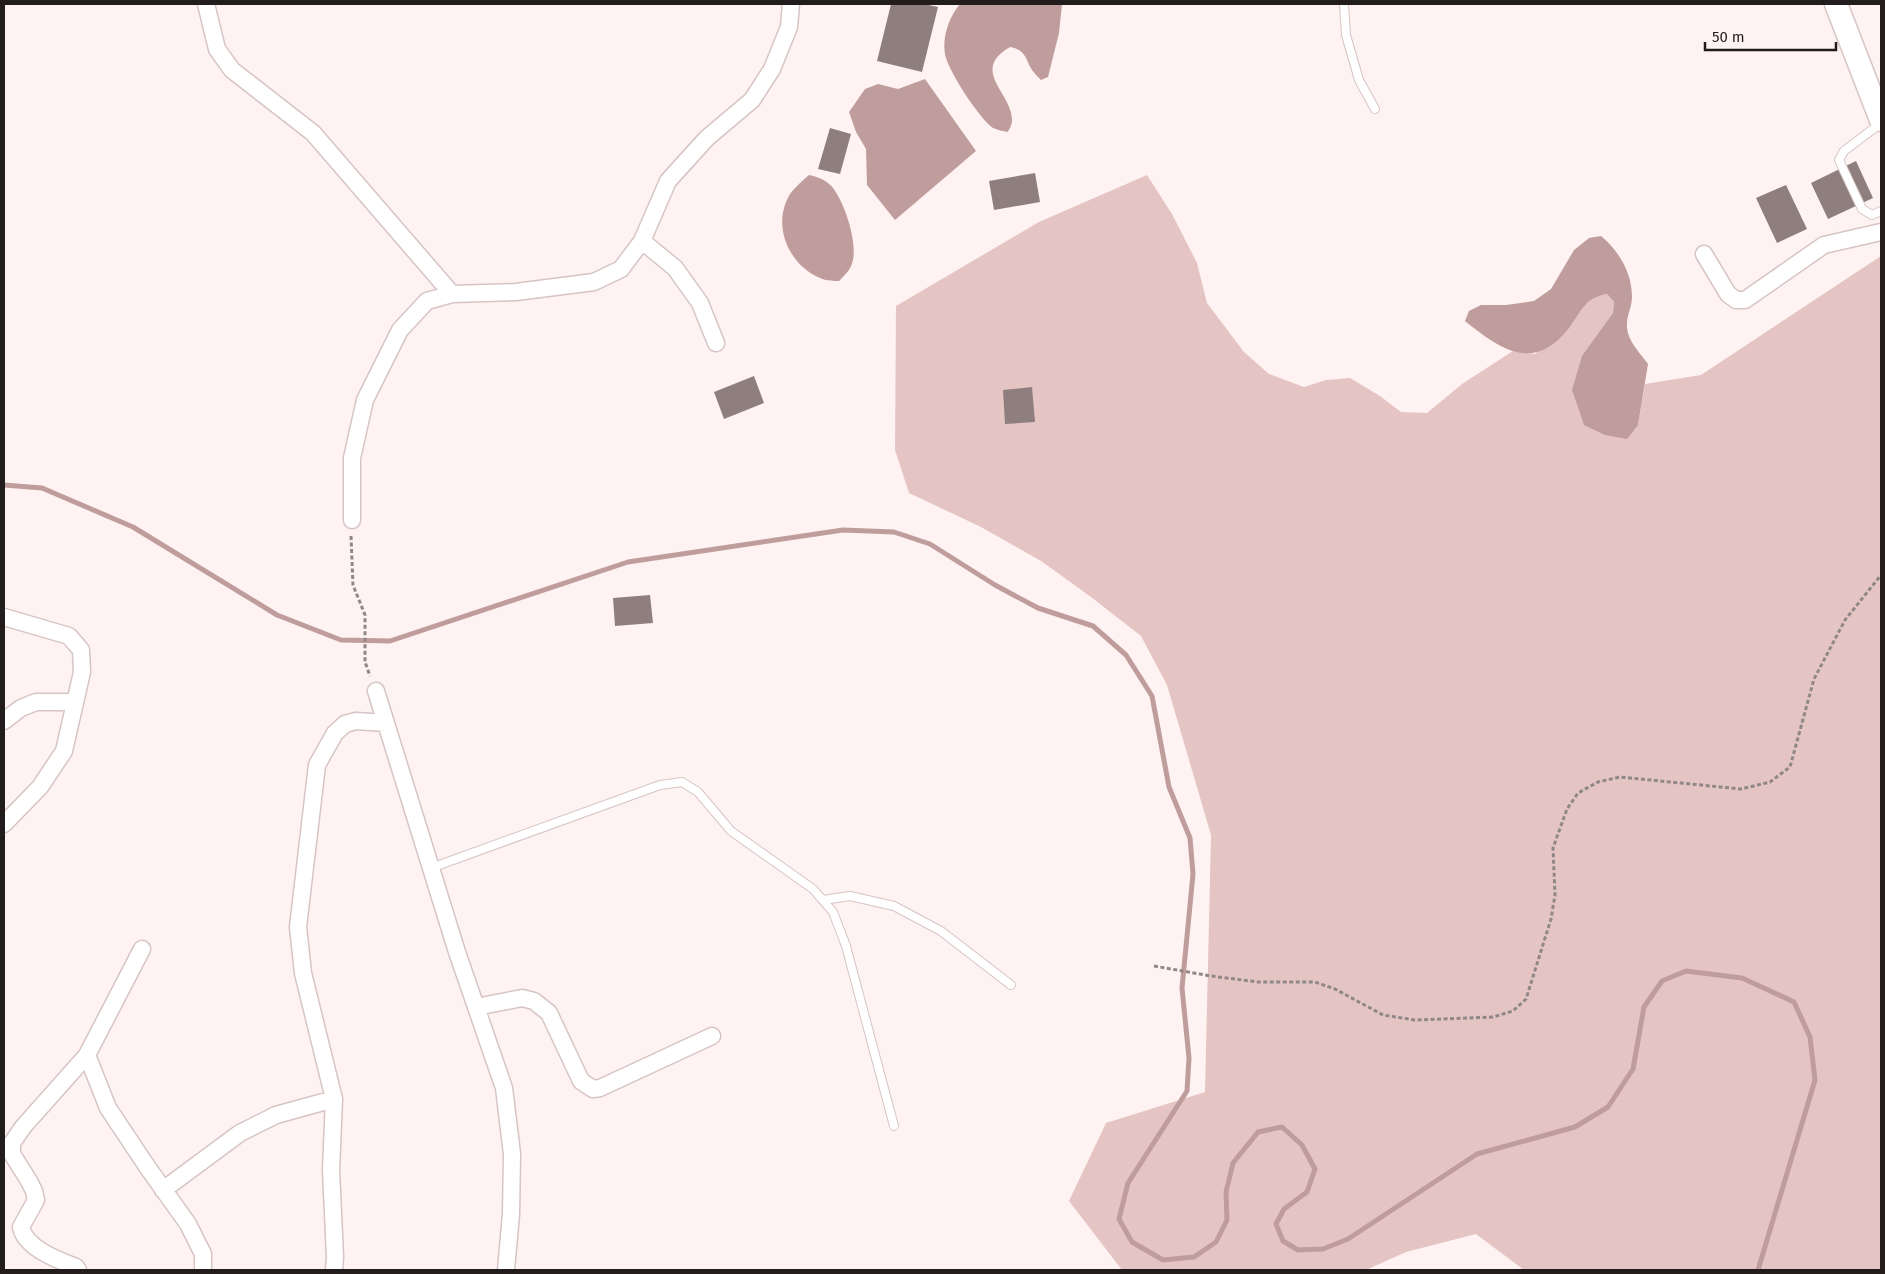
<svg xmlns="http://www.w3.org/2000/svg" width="1885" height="1274" viewBox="0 0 1885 1274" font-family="'Fira Sans',sans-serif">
	<rect width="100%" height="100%" fill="#fef2f2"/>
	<path fill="#e5c5c4" d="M1147,175L1172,214L1197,263L1207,303L1244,352L1269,374L1304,387L1326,380L1350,378L1380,396L1401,412L1427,413L1462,384L1513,351L1535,354L1568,328L1581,309L1594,296L1607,294L1614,302L1613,313L1601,331L1638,425L1645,384L1701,375L1881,256V1270H1524L1476,1234L1406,1252L1366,1270H1122L1069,1201L1106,1123L1205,1092L1211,835L1167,685L1141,636L1091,597L1041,561L981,527L909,493L895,450L896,306L1039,222Z"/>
	<path fill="#c09d9d" d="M960,4H1062L1059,33L1048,77L1041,80C1038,77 1035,74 1032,70C1025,58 1026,50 1010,47C969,71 1013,93 1012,121C1012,125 1009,129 1008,132C1003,131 997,130 993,128C979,118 948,71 945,54C942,37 949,17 960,4Z
		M925,79L976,151L895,220L867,185L866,149L856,132L849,112L865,89L878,84L898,89Z
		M809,175C818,177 827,180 833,188C845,203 860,248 851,266C849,271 843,277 839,281C834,281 826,281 820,278C789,265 771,226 790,194C795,187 802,181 809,175Z
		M1601,236C1619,251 1632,273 1632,297C1632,307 1626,317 1627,328C1628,341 1640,353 1648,364L1638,425L1627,439L1605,435L1584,425L1572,390L1582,356L1613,313L1614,302L1607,294C1585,297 1581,312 1569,328C1534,373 1501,350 1465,321L1469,311L1481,305H1506L1534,301L1551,289L1574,250L1589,238Z"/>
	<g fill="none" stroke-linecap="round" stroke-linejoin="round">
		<path stroke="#c09d9d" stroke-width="5" d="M4,485L42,488L133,527L277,615L341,640L390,641L628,562L843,530L894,532L930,544L995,585L1038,608L1093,626L1126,655L1152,696L1169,787L1190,838L1193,874L1182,988L1189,1058L1187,1091L1128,1183L1119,1219L1132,1242L1163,1260L1194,1257L1216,1242L1227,1220L1226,1192L1233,1163L1258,1132L1282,1127L1302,1145L1315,1169L1307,1192L1284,1209L1276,1224L1283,1241L1298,1250L1323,1249L1348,1239L1477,1154L1575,1127L1608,1107L1633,1069L1644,1007L1662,981L1686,971L1742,978L1794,1002L1810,1037L1815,1080L1758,1270"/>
	</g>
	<path fill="#8f7e7e" d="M891,4H924L938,7L922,72L877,61Z
		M830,128L851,134L840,174L818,169Z
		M1856,161L1873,198L1828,219L1811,183Z
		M1035,173L1040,202L994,210L989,181Z
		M1786,185L1807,229L1777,243L1756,198Z
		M754,376L764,403L724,419L714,392Z
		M1032,387L1035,422L1005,424L1003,390Z
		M650,595L653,623L615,626L613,598Z"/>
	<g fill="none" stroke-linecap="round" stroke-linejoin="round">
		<g stroke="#d7c4c4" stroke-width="10">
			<path id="lane" d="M1344,4L1346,35L1359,80L1375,109
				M1881,123L1844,151L1839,160L1862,209L1872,215L1881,211
				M431,868L660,785L682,782L698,792L731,831L813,889L833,912L846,946L894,1126
				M823,900L850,896L894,906L941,931L1011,985"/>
		</g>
		<g stroke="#d7c4c4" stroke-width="19">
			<path id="street" d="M206,4L217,49L232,70L313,133L452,294
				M642,241L675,268L700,303L716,343
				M1704,254L1728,294L1736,300H1745L1824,245L1881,232
				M352,520V458L365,400L400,330L427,301L452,294L516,292L594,282L621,269L642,241L668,181L707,138L752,100L772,69L789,27L791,4
				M4,617L69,636L81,650L82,672L64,751L40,787L4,824
				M376,691L457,952L504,1088L512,1154L511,1214L506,1270
				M4,721L21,708L36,702H75
				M476,1007L522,998L534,1001L549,1013L581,1081L593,1089L600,1088L712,1036
				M87,1055L108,1108L148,1168L188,1224L203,1254V1270
				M163,1190L240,1133L276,1115L334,1099
				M78,1270L76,1267C58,1260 25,1248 21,1227L36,1200L34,1191L29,1181L12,1154V1143L23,1127L87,1055L142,949
				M334,1270L335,1257L331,1170L334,1099L303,973L298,927L317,765L335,733L345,724L356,721L386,723"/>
		</g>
		<g stroke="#d7c4c4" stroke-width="25">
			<path id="secondary" d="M1836,4L1881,120"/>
		</g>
		<path stroke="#908787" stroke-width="3" stroke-dasharray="4 2.5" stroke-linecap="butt" d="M351,536L353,585L365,615V662L370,676
			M1154,966L1211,976L1258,982H1315L1335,989L1383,1015L1415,1020L1493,1017L1513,1011L1526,999L1551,919L1555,895L1553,848L1567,809L1578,793L1598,782L1620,777L1741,789L1770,782L1790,767L1814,679L1845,620L1881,575"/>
		<use href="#lane" stroke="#fff" stroke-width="8"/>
		<use href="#street" stroke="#fff" stroke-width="16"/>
		<use href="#secondary" stroke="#fff" stroke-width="22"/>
	</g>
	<rect width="1885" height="1274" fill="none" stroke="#231c1c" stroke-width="10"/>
	<path d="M1705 42v8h131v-8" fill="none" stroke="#231c1c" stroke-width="2.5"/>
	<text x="1712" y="42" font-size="15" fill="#231c1c" stroke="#fef2f2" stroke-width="4" paint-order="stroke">50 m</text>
</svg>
